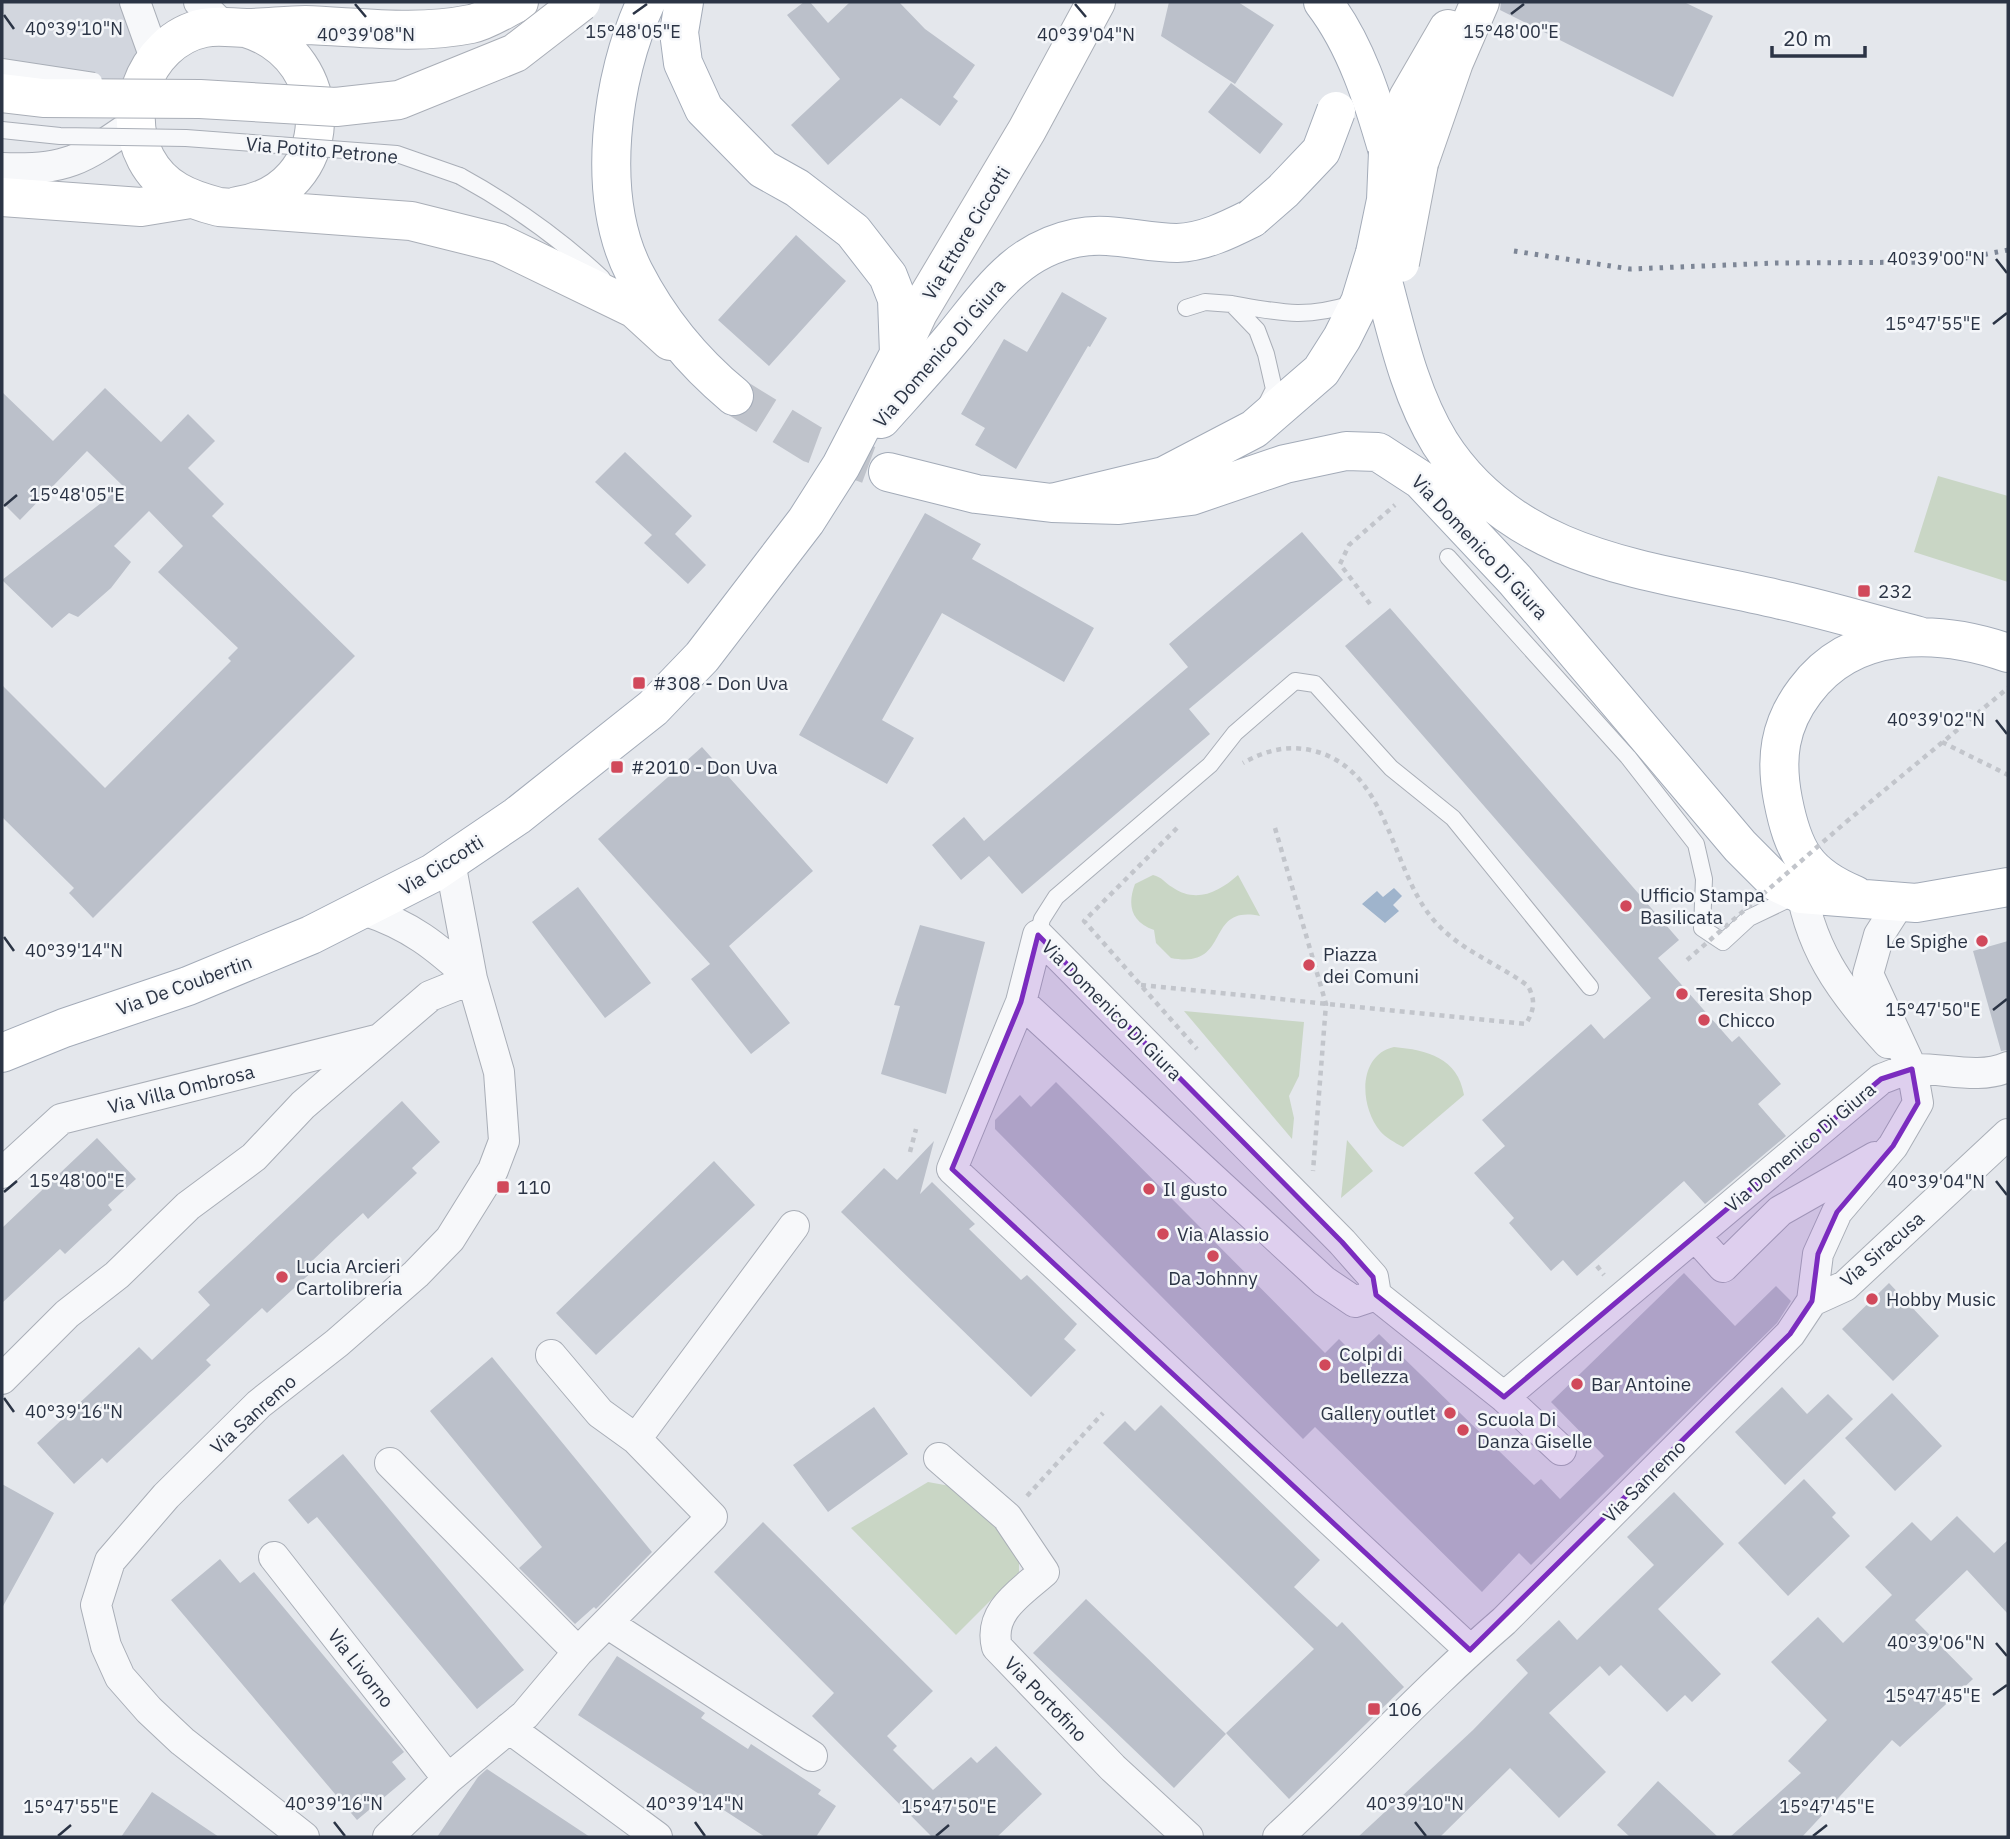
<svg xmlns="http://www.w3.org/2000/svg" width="2010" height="1839" viewBox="0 0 2010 1839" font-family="'IBM Plex Sans',sans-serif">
	<rect width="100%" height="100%" fill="#e4e7ec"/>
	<path fill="#d2d6de" d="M2,2H135L141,87L2,67Z"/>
	<path fill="#c9d6c5" d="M1938,476L2008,496V582L1914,552Z
		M1153,875C1162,877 1165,883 1172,887C1196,904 1219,892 1238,875L1260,916C1203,904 1233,970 1171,958L1156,943L1154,930C1131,922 1127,905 1135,884Z
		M1184,1011L1304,1022L1299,1076L1289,1096L1294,1118L1292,1139Z
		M1394,1047C1427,1050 1458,1058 1464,1095L1403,1147C1394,1142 1386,1138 1380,1131C1359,1105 1358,1055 1394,1047Z
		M1347,1140L1373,1171L1341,1198Z
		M928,1482L961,1488L1019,1552V1572L956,1635L851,1528Z"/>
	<path fill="#9fb4cc" d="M1394,888L1402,896L1393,905L1399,911L1385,923L1362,904L1377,891L1383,897Z"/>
	<path fill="#bbc0ca" d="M804,2H810L828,23L850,2H899L925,29L975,65L953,97L958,101L940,126L901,98L828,165L791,125L840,79L787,15Z
		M1169,2H1238L1274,25L1235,84L1161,36Z
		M1501,2H1684L1713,16L1673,97L1500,10Z
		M1231,83L1283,124L1260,154L1208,112Z
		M796,235L846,281L769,366L718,320Z
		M1062,292L1107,318L1090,347L1088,346L1016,469L975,445L985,428L961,414L1004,339L1027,352Z
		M105,388L161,442L188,414L215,441L188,468L224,504L212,516L355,656L93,918L69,893L74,888L2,817V685L105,788L231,661L228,658L238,648L158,572L183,546L149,511L114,546L131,562L111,588L78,617L69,613L52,628L2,580L123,486L87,451L20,520L2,502V392L53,441Z
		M625,452L692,516L675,534L706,565L688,584L644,543L652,535L595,482Z
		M925,513L981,544L972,559L1094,628L1064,682L942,613L882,720L914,738L887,784L799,735Z
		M1302,532L1343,580L1189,709L1210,734L1022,894L989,856L961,880L932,845L964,817L984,841L1188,667L1169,644Z
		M1390,608L1679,940L1658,958L1732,1042L1739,1036L1781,1084L1758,1104L1786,1136L1705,1204L1684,1181L1577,1276L1563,1260L1551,1271L1509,1223L1514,1218L1474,1173L1505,1146L1482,1120L1591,1024L1604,1039L1651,998L1345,646Z
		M702,747L813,871L729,946L790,1023L751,1054L691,979L710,964L598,839Z
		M578,887L651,983L605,1018L532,922Z
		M920,925L985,942L946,1094L881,1074L900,1006L894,1005Z
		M2008,941V1050L2001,1051L1973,951Z
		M1056,1082L1325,1353L1339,1339L1356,1356L1379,1334L1534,1485L1541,1479L1560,1499L1604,1456L1551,1402L1684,1273L1735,1326L1776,1286L1791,1301L1777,1323L1531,1565L1519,1553L1482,1592L1315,1427L1303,1439L995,1129V1120L1020,1095L1031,1107Z
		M402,1101L440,1142L412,1168L417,1173L368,1219L363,1213L336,1238L311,1262L317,1267L267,1313L262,1308L206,1360L211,1365L107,1463L102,1458L74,1484L37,1443L139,1347L152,1360L210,1305L198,1292Z
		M97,1138L136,1179L108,1205L112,1210L65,1254L60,1249L2,1303V1228Z
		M934,1141L920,1194L932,1182L975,1224L969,1229L1021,1280L1027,1275L1077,1324L1064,1339L1076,1350L1031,1397L841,1212L884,1168L897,1180Z
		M714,1161L755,1205L596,1355L556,1313Z
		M1889,1283L1939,1336L1893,1381L1842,1329Z
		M492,1357L652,1552L596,1609L594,1607L575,1624L519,1568L542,1547L430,1411Z
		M1782,1387L1807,1414L1828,1394L1853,1419L1785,1485L1735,1432Z
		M1892,1393L1942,1446L1895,1491L1845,1438Z
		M1161,1405L1320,1560L1294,1587L1337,1627L1342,1622L1404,1687L1289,1799L1226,1733L1314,1649L1103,1443L1125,1421L1135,1431Z
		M874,1407L908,1454L828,1512L793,1465Z
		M343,1454L524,1670L477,1709L317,1517L308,1524L288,1500Z
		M1804,1479L1836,1513L1832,1517L1850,1536L1788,1596L1738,1543Z
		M2,1484L54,1513L2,1608Z
		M1674,1492L1724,1544L1658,1609L1721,1674L1692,1702L1685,1695L1667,1712L1621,1665L1609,1676L1600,1666L1549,1713L1606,1772L1559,1818L1510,1768L1440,1837H1358L1473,1730L1528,1673L1516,1660L1559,1620L1577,1640L1654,1565L1627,1537Z
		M1957,1516L1994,1553L2008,1540V1614L1967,1570L1915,1620L1973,1679L1900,1747L1892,1740L1802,1837H1730L1801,1773L1788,1761L1827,1720L1771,1662L1818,1617L1843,1643L1892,1595L1865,1567L1912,1522L1931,1541Z
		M763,1522L933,1691L887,1736L897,1746L893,1750L933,1790L971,1757L977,1763L996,1746L1042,1794L997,1837H932L812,1716L834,1693L714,1572Z
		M220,1559L240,1583L254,1572L404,1752L392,1762L406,1779L357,1820L171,1600Z
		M1086,1599L1226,1734L1174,1788L1033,1653Z
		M617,1656L705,1713L701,1718L748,1749L751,1744L821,1790L818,1794L836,1806L816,1837H765L578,1715Z
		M487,1769L590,1837H437L478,1777Z
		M1658,1781L1718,1837H1630L1617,1825Z
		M152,1792L219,1837H121Z"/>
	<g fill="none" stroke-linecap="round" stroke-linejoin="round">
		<path stroke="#bfc3cb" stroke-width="38" stroke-dasharray="38 19" stroke-linecap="butt" d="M734,396L812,444L888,472"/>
		<g stroke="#a9aeb7" stroke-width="18">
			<path id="lane" d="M460,176C513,205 558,237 602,278
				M1186,308L1205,302L1232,304
				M1266,405L1274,389L1266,354L1257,330L1232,304C1282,313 1305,319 1355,303
				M1448,557L1628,757L1696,844L1704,879L1702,928L1723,942L1749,918L1795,896
				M1038,935L1042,919L1056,897L1210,765L1235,733L1295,681L1315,684L1391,768L1453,818L1590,987"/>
		</g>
		<g stroke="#a9aeb7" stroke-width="32">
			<path id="street" d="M135,2L155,58
				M199,2L223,26
				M2,168C67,171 83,159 135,123
				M1799,874C1807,945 1840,991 1888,1043
				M363,910C410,925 436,946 472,979
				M1021,1002L1324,1281L1355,1302L1376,1295
				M2,1173L61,1119L376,1040
				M1695,1236L1723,1267L1780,1211L1875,1157
				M1812,1301L1845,1286L2008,1134
				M2,1379L67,1314L117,1275L188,1206L254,1157L303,1105L430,996L472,979
				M1504,1397L1561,1450
				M636,1439L794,1226
				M939,1458L1007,1517L1044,1572C1020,1593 988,1612 997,1647L1113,1768L1188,1837
				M390,1463L578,1652
				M274,1557L448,1779
				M607,1623L812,1756
				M1470,1650L952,1169L1021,1002L1038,935L1342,1242L1373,1277L1376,1295L1504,1397L1881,1079C1891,1076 1903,1069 1913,1069C1945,1068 1978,1080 2008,1067
				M509,1728L657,1837
				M304,1837L182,1741L149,1710L120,1677L106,1646L96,1605L110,1561L166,1496L259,1404L337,1343L416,1274L450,1239L493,1170L504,1141L499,1072L472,979L450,862
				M388,1837L448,1779L525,1715L578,1652L712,1517L636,1439L600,1413L551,1355
				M1278,1837C1354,1767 1425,1689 1504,1621L1790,1334L1812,1301L1818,1254L1837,1212L1893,1146L1918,1103L1912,1069L1868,974L1879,935L1900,902"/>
		</g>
		<g stroke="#a9aeb7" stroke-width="40">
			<path id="secondary" d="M519,2C504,9 486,21 471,24C417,35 360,27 305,25C286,25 266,28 247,28C232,28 219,25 204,28C174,34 151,58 141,87C133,111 134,136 146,159C162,189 188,199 219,207L411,221L499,243L635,309L670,341
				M1388,152L1408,98L1448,29
				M1419,163L1454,62L1480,2
				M2,197L141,207L190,199
				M237,206C338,192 341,57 246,28
				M899,354L918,313L1027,130L1096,2"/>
		</g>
		<g stroke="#a3abb8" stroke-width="40">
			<path id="primary" d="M646,2C611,77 595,195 634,272C658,319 693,362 734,396
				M1323,2C1356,45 1373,100 1388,152
				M1375,253C1394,317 1405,386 1440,443C1517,564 1655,570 1781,600C1827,610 1873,624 1919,636
				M881,419C906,391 931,364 955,335C990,292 1017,250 1076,238C1110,231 1143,243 1177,243C1204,242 1228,230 1252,218
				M888,472L976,494L1052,503L1164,476L1254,429L1321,371L1342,338L1360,302L1375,253
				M1052,503L1119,505L1191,496L1285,464L1346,451L1378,452L1421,480L1515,580L1740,846L1776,882L1801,894L1916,903L2008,887
				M1855,895C1806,875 1793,851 1783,800C1775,759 1779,725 1805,691C1853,626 1938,629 2008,653
				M2,1053L64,1028L188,986L311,935L433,873L517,816L653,708L702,657L806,521L841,466L899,354L897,299L888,276L853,231L797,188L763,169L704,109L683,63L679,32L684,2"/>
		</g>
		<path stroke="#c2c5cb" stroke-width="4.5" stroke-dasharray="5 5" stroke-linecap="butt" d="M1370,604L1340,564L1349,545L1395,505
			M1942,742L2008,775
			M1846,822L2008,688
			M1177,828L1084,921L1197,1049
			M1275,828L1326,1004L1313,1171
			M1141,985L1526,1024C1534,1010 1536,1001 1528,986C1496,962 1458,950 1432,918C1389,866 1389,767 1310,750C1286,745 1264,751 1243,763
			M910,1152L916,1129
			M1597,1266L1604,1275
			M1027,1496L1103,1413"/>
		<use href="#lane" stroke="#f7f8fa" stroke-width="16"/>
		<use href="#street" stroke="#f7f8fa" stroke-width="30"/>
		<use href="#secondary" stroke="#fff" stroke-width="38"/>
		<use href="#primary" stroke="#fff" stroke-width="38"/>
		<path stroke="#7d8696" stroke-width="5" stroke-dasharray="3.5 7" stroke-linecap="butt" d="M1514,251L1630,269L1777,263L1945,262L2008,250"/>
		<g stroke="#a9aeb7" stroke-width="18" stroke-linecap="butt">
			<path id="lane-bridge" d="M2,67L94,81
				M2,130L60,136L186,138L397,154L460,176"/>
		</g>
		<g stroke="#a9aeb7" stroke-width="40" stroke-linecap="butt">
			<path id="secondary-bridge" d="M2,93L43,98L200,99L336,107L399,100L515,53L581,2
				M1400,263L1419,163"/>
		</g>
		<g stroke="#a3abb8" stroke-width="40" stroke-linecap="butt">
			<path id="primary-bridge" d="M1252,218L1283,191L1321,151L1336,111
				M1375,253L1386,200L1388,152"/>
		</g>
		<path stroke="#c2c5cb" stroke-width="4.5" stroke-dasharray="5 5" stroke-linecap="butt" d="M1687,960L1846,822"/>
		<use href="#lane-bridge" stroke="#f7f8fa" stroke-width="16"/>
		<use href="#secondary-bridge" stroke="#fff" stroke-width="38"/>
		<use href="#primary-bridge" stroke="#fff" stroke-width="38"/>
	</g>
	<path fill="#7b2cbf" fill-opacity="0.2" stroke="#7b2cbf" stroke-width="5" stroke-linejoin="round" d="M1038,935L1342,1242L1373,1277L1376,1295L1504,1397L1881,1079L1912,1069L1918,1103L1893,1146L1837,1212L1818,1254L1812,1301L1790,1334L1470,1650L952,1169L1021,1002Z"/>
	<path fill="none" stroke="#2b3445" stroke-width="2.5" d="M355,4L366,17M1075,4L1086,17M633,14L647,4M1511,14L1524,4M4,15L14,29M1996,259L2007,273M1993,324L2007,313M4,506L17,495M1996,720L2007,734M4,937L14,951M1993,1010L2007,999M1996,1181L2007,1195M4,1192L17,1181M4,1398L14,1412M1996,1643L2007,1656M1993,1695L2007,1685M334,1822L345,1836M695,1822L705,1836M1415,1822L1426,1836M58,1836L71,1825M936,1836L949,1825M1813,1836L1827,1825"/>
	<g fill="#d1495b" stroke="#f4f6f9" stroke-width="2.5">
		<rect x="1857" y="584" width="14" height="14" rx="3.5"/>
		<rect x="632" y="676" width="14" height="14" rx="3.5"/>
		<rect x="610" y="760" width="14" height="14" rx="3.5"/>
		<circle cx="1626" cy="906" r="7"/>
		<circle cx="1982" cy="941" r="7"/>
		<circle cx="1309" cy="965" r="7"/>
		<circle cx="1682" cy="994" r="7"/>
		<circle cx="1704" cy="1020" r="7"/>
		<rect x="496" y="1180" width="14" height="14" rx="3.5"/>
		<circle cx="1149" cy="1189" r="7"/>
		<circle cx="1163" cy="1234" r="7"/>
		<circle cx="1213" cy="1256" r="7"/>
		<circle cx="282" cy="1277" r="7"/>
		<circle cx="1872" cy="1299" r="7"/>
		<circle cx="1325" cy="1365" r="7"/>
		<circle cx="1577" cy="1384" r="7"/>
		<circle cx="1450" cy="1413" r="7"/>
		<circle cx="1463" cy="1430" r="7"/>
		<rect x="1367" y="1702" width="14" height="14" rx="3.5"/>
	</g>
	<g text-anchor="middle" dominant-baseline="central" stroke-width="5" stroke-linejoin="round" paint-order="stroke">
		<g font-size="19" fill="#2b3445" stroke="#f4f6f9">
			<text transform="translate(322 150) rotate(5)">Via Potito Petrone</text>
			<text transform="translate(966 233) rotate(-59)">Via Ettore Ciccotti</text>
			<text transform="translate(939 353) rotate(-49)">Via Domenico Di Giura</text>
			<text transform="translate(1480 547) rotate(47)">Via Domenico Di Giura</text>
			<text transform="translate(441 865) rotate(-32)">Via Ciccotti</text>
			<text transform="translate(184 985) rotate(-20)">Via De Coubertin</text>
			<text transform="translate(1112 1010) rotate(45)">Via Domenico Di Giura</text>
			<text transform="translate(181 1089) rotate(-14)">Via Villa Ombrosa</text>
			<text transform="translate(1800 1147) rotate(-40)">Via Domenico Di Giura</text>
			<text transform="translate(1882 1249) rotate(-41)">Via Siracusa</text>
			<text transform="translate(253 1414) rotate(-42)">Via Sanremo</text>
			<text transform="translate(1644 1481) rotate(-45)">Via Sanremo</text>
			<text transform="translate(361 1668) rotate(52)">Via Livorno</text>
			<text transform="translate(1046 1699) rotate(46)">Via Portofino</text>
		</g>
		<g font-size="19" fill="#2b3445" stroke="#f4f6f9" text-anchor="start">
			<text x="1878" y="591">232</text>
			<text x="653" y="683">#308 - Don Uva</text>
			<text x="631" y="767">#2010 - Don Uva</text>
			<text x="1640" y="895">Ufficio Stampa<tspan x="1640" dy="22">Basilicata</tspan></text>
			<text x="1968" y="941" text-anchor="end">Le Spighe</text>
			<text x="1323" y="954">Piazza<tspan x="1323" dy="22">dei Comuni</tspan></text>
			<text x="1696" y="994">Teresita Shop</text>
			<text x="1718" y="1020">Chicco</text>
			<text x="517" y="1187">110</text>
			<text x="1163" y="1189">Il gusto</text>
			<text x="1177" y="1234">Via Alassio</text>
			<text x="296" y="1266">Lucia Arcieri<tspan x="296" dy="22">Cartolibreria</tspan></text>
			<text x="1213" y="1278" text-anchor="middle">Da Johnny</text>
			<text x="1886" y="1299">Hobby Music</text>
			<text x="1339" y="1354">Colpi di<tspan x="1339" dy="22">bellezza</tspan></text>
			<text x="1591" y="1384">Bar Antoine</text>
			<text x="1436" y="1413" text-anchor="end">Gallery outlet</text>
			<text x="1477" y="1419">Scuola Di<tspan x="1477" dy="22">Danza Giselle</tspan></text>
			<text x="1388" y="1709">106</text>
		</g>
	</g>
	<g font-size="18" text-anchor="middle" fill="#2b3445" stroke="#f4f6f9" stroke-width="5" stroke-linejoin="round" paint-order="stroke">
		<text x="74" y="35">40°39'10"N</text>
		<text x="633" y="38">15°48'05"E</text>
		<text x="1511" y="38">15°48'00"E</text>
		<text x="366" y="41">40°39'08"N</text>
		<text x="1086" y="41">40°39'04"N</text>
		<text x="1936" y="265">40°39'00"N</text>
		<text x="1933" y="330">15°47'55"E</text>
		<text x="77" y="501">15°48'05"E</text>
		<text x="1936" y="726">40°39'02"N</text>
		<text x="74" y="957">40°39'14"N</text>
		<text x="1933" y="1016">15°47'50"E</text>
		<text x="77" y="1187">15°48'00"E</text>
		<text x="1936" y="1188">40°39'04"N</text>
		<text x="74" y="1418">40°39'16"N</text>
		<text x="1936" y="1649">40°39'06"N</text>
		<text x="1933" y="1702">15°47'45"E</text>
		<text x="334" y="1810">40°39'16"N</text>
		<text x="695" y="1810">40°39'14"N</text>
		<text x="1415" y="1810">40°39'10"N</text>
		<text x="71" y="1813">15°47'55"E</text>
		<text x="949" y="1813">15°47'50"E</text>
		<text x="1827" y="1813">15°47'45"E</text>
	</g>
	<rect width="2010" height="1839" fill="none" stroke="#2b3445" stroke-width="7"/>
	<path d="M1772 46v10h93v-10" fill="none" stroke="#2b3445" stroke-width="3.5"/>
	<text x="1783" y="46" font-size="21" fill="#2b3445" stroke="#f4f6f9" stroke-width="5" paint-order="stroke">20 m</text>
</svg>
